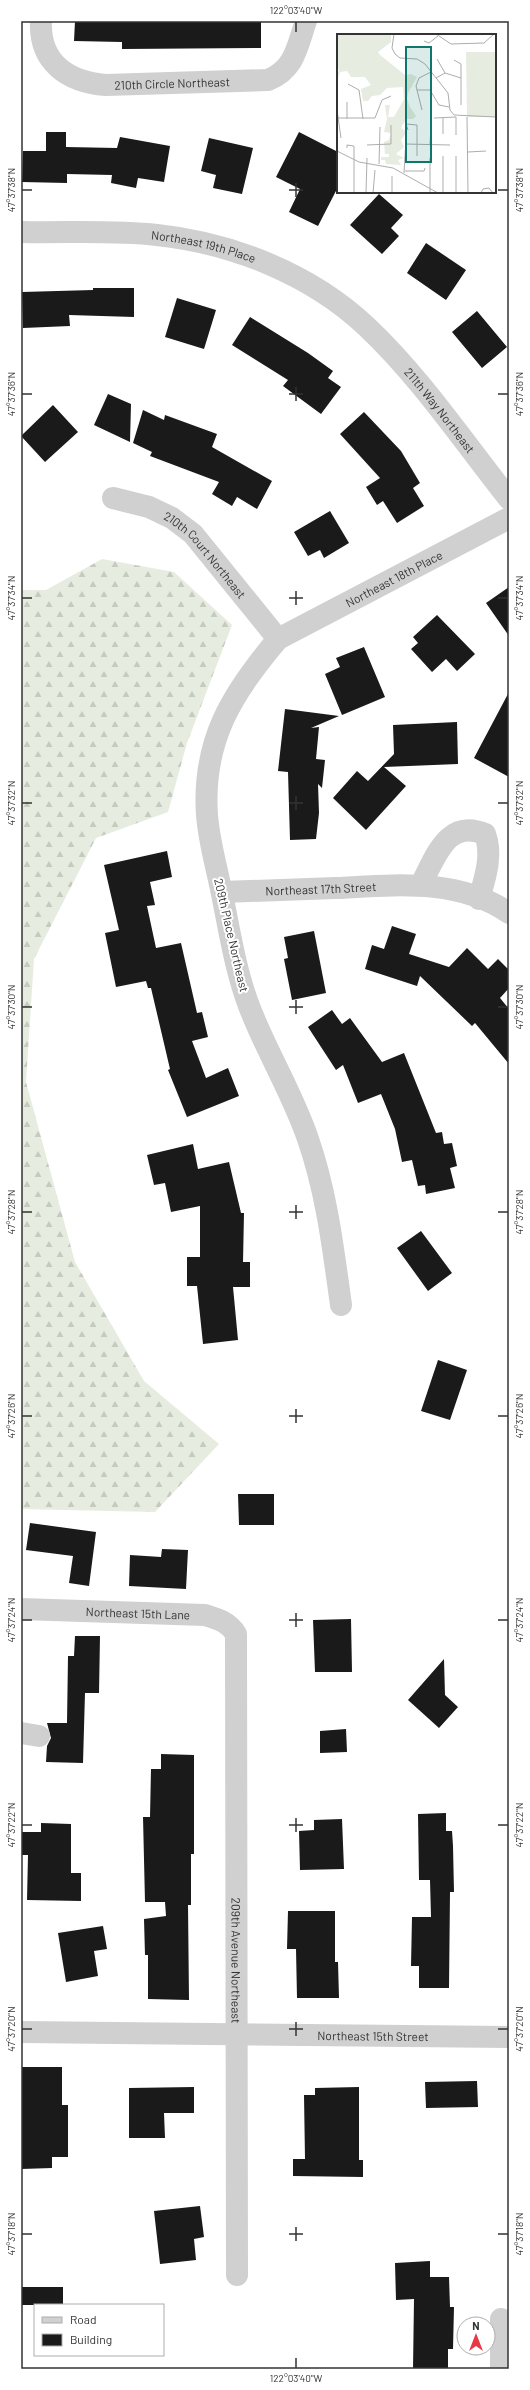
<svg xmlns="http://www.w3.org/2000/svg" width="530" height="2390" viewBox="0 0 530 2390" font-family="Barlow,sans-serif">
	<defs>
		<pattern id="forest-firs" width="22" height="20" patternUnits="userSpaceOnUse"><rect width="22" height="20" fill="#e6ecdf"/><path d="M5 1l3.5 6h-7zM16 11l3.5 6h-7z" fill="#c6cbc0"/></pattern>
	</defs>
	<rect width="100%" height="100%" fill="#fff"/>
	<path fill="url(#forest-firs)" d="M102,559L174,572L232,625L187,743L168,812L96,838L34,959L26,1082L75,1262L144,1381L219,1444L155,1512L21,1509V590H46Z"/>
	<path fill="#1a1a1a" d="M75,21H261V48L122,49V42L74,41Z
		M46,132H66V147L117,148L120,137L170,146L164,182L138,178L136,188L111,183L112,175L67,174V183L22,182L23,151H46Z
		M299,132L338,152V187L318,226L289,212L300,189L276,177Z
		M209,138L253,148L242,194L213,188L216,175L201,171Z
		M379,194L403,215L391,228L399,236L382,254L350,225Z
		M426,243L466,270L446,300L407,273Z
		M93,288H134V317L69,315L70,326L23,328L22,292L93,290Z
		M177,298L216,310L204,349L165,337Z
		M477,311L507,347L482,368L452,332Z
		M250,317L308,353L333,371L328,378L341,387L321,414L283,386L288,380L232,345Z
		M108,394L131,404L130,442L94,425Z
		M53,405L78,432L45,462L21,436Z
		M143,410L164,420L165,415L217,434L212,447L272,481L257,509L237,497L232,506L212,494L219,482L150,456L152,452L133,443Z
		M364,412L401,451L420,483L413,488L424,506L397,523L383,501L377,505L366,487L380,478L340,434Z
		M330,511L349,543L324,558L320,550L308,556L294,532Z
		M509,587V636L486,603Z
		M437,615L475,654L457,671L446,659L432,672L411,649L418,643L413,637Z
		M364,647L385,697L342,715L325,674L340,667L336,658Z
		M509,692V777L474,758Z
		M285,709L339,716L311,728L319,727L316,759L325,760L322,788L318,784L319,813L316,839L290,840L288,772L278,771Z
		M457,722L458,764L384,767L406,786L366,830L333,798L357,771L368,781L394,754L393,725Z
		M167,851L172,877L150,882L155,905L147,906L156,948L181,943L197,1013L202,1012L208,1037L192,1041L206,1078L228,1068L239,1096L187,1117L168,1070L170,1069L151,988H148L146,981L116,987L105,933L119,930L104,865Z
		M392,926L416,934L409,954L449,967L467,948L488,969L498,959L509,970V988L500,998L509,1009V1064L475,1023L472,1026L420,976L417,986L365,969L372,945L384,949Z
		M314,931L326,993L292,1000L284,959L288,958L284,937Z
		M332,1010L342,1024L350,1018L382,1062L404,1053L436,1133L442,1132L444,1144L452,1143L457,1166L450,1168L455,1188L426,1194L425,1185L418,1186L412,1160L402,1162L395,1129L381,1094L358,1103L343,1065L336,1070L308,1027Z
		M193,1144L198,1169L229,1162L241,1213H244L243,1262H250V1287H233L238,1340L203,1344L197,1286H187V1257H200V1206L171,1212L165,1183L154,1185L147,1155Z
		M421,1231L452,1273L428,1291L397,1248Z
		M438,1360L467,1370L450,1420L421,1411Z
		M238,1494H274V1525H239Z
		M30,1523L96,1532L89,1586L69,1583L73,1556L26,1550Z
		M162,1549L188,1550L186,1589L129,1586L130,1555L161,1557Z
		M351,1619L352,1672H315L313,1620Z
		M75,1636H100L99,1693H85L83,1763L46,1762L47,1746L51,1738L47,1723H67L68,1656H74Z
		M444,1659L445,1695L458,1707L439,1728L408,1700Z
		M346,1729L347,1752L320,1753V1731Z
		M161,1754L194,1755V1854H191V1905H188L189,2000L148,1999V1955H145L144,1919L166,1916L165,1902H145L143,1817H150L151,1769H161Z
		M446,1813V1831H452L453,1846L454,1892H450L449,1988H419V1966H411L412,1917H431L430,1880H419L418,1814Z
		M342,1819L344,1869L300,1870L299,1831L314,1830V1820Z
		M41,1823L71,1824V1873H81V1901L27,1900L28,1855H21V1832H41Z
		M288,1911H335V1962H338L339,1998H297L296,1949H287Z
		M103,1926L107,1949L94,1951L98,1976L66,1982L58,1933Z
		M22,2067H62V2105H68V2157H52V2168L21,2169Z
		M477,2081L478,2107L426,2108L425,2082Z
		M194,2087V2113H164L165,2138H129V2088Z
		M359,2087V2160H363V2177L293,2176V2159H305L304,2095H315V2088Z
		M200,2206L204,2237L194,2239L196,2260L160,2264L154,2211Z
		M430,2261V2277H449L450,2307H454L453,2349H448V2369H413L414,2299L396,2300L395,2263Z
		M21,2287H63V2305H21Z"/>
	<g fill="none" stroke-linecap="round" stroke-linejoin="round">
		<g stroke="#d0d0d0" stroke-width="22">
			<path id="s1" d="M41,21C39,62 67,82 106,85L268,80C295,69 297,47 306,21"/>
			<path id="s2" d="M21,232C66,233 112,230 157,235C232,243 311,274 367,327C420,377 463,441 509,499"/>
			<path id="s3" d="M113,498L149,507L172,518L193,534L278,639"/>
			<path d="M421,884C436,857 447,818 485,834C493,855 485,878 479,899"/>
			<path id="s4" d="M222,892C260,891 299,889 338,888C396,885 458,878 509,913"/>
			<path id="s5" d="M341,1305C333,1248 327,1194 308,1139C292,1092 266,1051 249,1006C236,972 230,934 223,899C218,872 209,843 207,815C202,741 232,693 278,639L509,518"/>
			<path id="s6" d="M21,1609L205,1615C218,1619 229,1622 236,1634L237,2275"/>
			<path d="M21,1733L39,1736"/>
			<path id="s7" d="M21,2032L509,2037"/>
			<path d="M501,2319V2369"/>
		</g>
	</g>
	<path fill="none" stroke="#333" stroke-width="1.5" d="M296,22V32M296,183V197M22,190H32M289,190H303M498,190H508M296,387V401M22,394H32M289,394H303M498,394H508M296,591V605M22,598H32M289,598H303M498,598H508M296,796V810M22,803H32M289,803H303M498,803H508M296,1000V1014M22,1007H32M289,1007H303M498,1007H508M296,1205V1219M22,1212H32M289,1212H303M498,1212H508M296,1409V1423M22,1416H32M289,1416H303M498,1416H508M296,1613V1627M22,1620H32M289,1620H303M498,1620H508M296,1818V1832M22,1825H32M289,1825H303M498,1825H508M296,2022V2036M22,2029H32M289,2029H303M498,2029H508M296,2227V2241M22,2234H32M289,2234H303M498,2234H508M296,2358V2368"/>
	<g text-anchor="middle" dominant-baseline="central" stroke-width="4" stroke-linejoin="round" paint-order="stroke">
		<g font-size="12" fill="#333" stroke="#fff">
			<text stroke="none"><textPath href="#s1" startOffset="169">210th Circle Northeast</textPath></text>
			<text stroke="none"><textPath href="#s2" startOffset="184">Northeast 19th Place</textPath></text>
			<text stroke="none"><textPath href="#s2" startOffset="480">211th Way Northeast</textPath></text>
			<text stroke="none"><textPath href="#s3" startOffset="112">210th Court Northeast</textPath></text>
			<text stroke="none"><textPath href="#s5" startOffset="837">Northeast 18th Place</textPath></text>
			<text stroke="none"><textPath href="#s4" startOffset="99">Northeast 17th Street</textPath></text>
			<text transform="translate(232 935) rotate(77)">209th Place Northeast</text>
			<text stroke="none"><textPath href="#s6" startOffset="117">Northeast 15th Lane</textPath></text>
			<text stroke="none"><textPath href="#s6" startOffset="548">209th Avenue Northeast</textPath></text>
			<text stroke="none"><textPath href="#s7" startOffset="352">Northeast 15th Street</textPath></text>
		</g>
	</g>
	<g transform="translate(337 34)">
		<rect width="159" height="159" fill="#fff"/>
		<path d="M0,0H54V8L41,18L43,21L68,41L74,40L80,43L71,59L70,65L73,73L79,82L76,85H70L66,90L64,94L70,98L64,106L67,113L59,120L67,124L61,126L64,131L49,130L48,126H44V123H52V120H48L47,108L52,106L54,99L47,98L50,85L48,71H53L51,83H57L67,65L66,53L50,54L43,61L35,62L31,67H26L24,55L34,51L28,43H14L10,37L3,38L0,46L2,35H0Z" fill="#e6ecdf"/>
		<path d="M129,18H159V83H130Z" fill="#e6ecdf"/>
		<path d="M145,26L156,30L159,41L145,40ZM134,27H142V42H134ZM145,42H159V44L154,53L145,56Z" fill="#e6ecdf"/>
		<path fill="none" stroke="#adadad" stroke-width="1" d="M57,0L55,14L58,20L63,24L80,25L88,30L111,59L113,76L117,81L159,83M99,0L114,10L147,9L157,0M87,7L92,9L101,2M100,25L108,39M117,26L124,30V71M82,44L79,52L85,76M82,44L94,38M99,44L108,39L124,44M11,50L22,56L26,85M80,56H93L102,71L112,73M10,68V85M0,76L4,104M130,83L131,159M0,84H38L45,66L54,62M97,84L119,83M71,96L69,90L80,91V122M106,100V84M119,101V83M68,110L113,111M30,111L54,110V91M93,111L94,92M10,114V111L17,112V159M0,117L22,128L56,134L101,159M131,118L149,117M119,122V159M93,124V159M42,130L43,93M68,137H87L88,134M67,139L69,105M55,142V159M29,159L30,124M36,159L38,136M106,159V122M144,159L146,155L152,154L156,159"/>
		<path fill="#0f766e" fill-opacity="0.15" stroke="#0f766e" stroke-width="2" d="M69,13H94V128H69Z"/>
		<rect width="159" height="159" fill="none" stroke="#333" stroke-width="2"/>
	</g>
	<rect width="530" height="2390" fill="none" stroke="#ffffff" stroke-width="44"/>
	<rect x="34" y="2304" width="130" height="52" fill="#ffffff" stroke="#adadad"/>
	<rect x="42" y="2317" width="20" height="6" fill="#d0d0d0" stroke="#adadad"/>
	<text x="70" y="2324" font-size="12" fill="#333333">Road</text>
	<rect x="42" y="2334" width="20" height="12" fill="#1a1a1a" stroke="#adadad"/>
	<text x="70" y="2344" font-size="12" fill="#333333">Building</text>
	<g transform="translate(476 2336)"><circle r="19" fill="#ffffff" stroke="#adadad"/>
	<path d="M0-3L7 15L0 10L-7 15Z" fill="#e63946"/>
	<text y="-6" font-size="11" font-weight="bold" text-anchor="middle" fill="#333333">N</text>
	</g>
	<rect x="22" y="22" width="486" height="2346" fill="none" stroke="#333" stroke-width="1.5"/>
	<g font-size="10" text-anchor="middle" fill="#333">
		<text x="296" y="14">122°03'40"W</text>
		<text transform="translate(11 190) rotate(-90)" y="4">47°37'38"N</text>
		<text transform="translate(519 190) rotate(-90)" y="4">47°37'38"N</text>
		<text transform="translate(11 394) rotate(-90)" y="4">47°37'36"N</text>
		<text transform="translate(519 394) rotate(-90)" y="4">47°37'36"N</text>
		<text transform="translate(11 598) rotate(-90)" y="4">47°37'34"N</text>
		<text transform="translate(519 598) rotate(-90)" y="4">47°37'34"N</text>
		<text transform="translate(11 803) rotate(-90)" y="4">47°37'32"N</text>
		<text transform="translate(519 803) rotate(-90)" y="4">47°37'32"N</text>
		<text transform="translate(11 1007) rotate(-90)" y="4">47°37'30"N</text>
		<text transform="translate(519 1007) rotate(-90)" y="4">47°37'30"N</text>
		<text transform="translate(11 1212) rotate(-90)" y="4">47°37'28"N</text>
		<text transform="translate(519 1212) rotate(-90)" y="4">47°37'28"N</text>
		<text transform="translate(11 1416) rotate(-90)" y="4">47°37'26"N</text>
		<text transform="translate(519 1416) rotate(-90)" y="4">47°37'26"N</text>
		<text transform="translate(11 1620) rotate(-90)" y="4">47°37'24"N</text>
		<text transform="translate(519 1620) rotate(-90)" y="4">47°37'24"N</text>
		<text transform="translate(11 1825) rotate(-90)" y="4">47°37'22"N</text>
		<text transform="translate(519 1825) rotate(-90)" y="4">47°37'22"N</text>
		<text transform="translate(11 2029) rotate(-90)" y="4">47°37'20"N</text>
		<text transform="translate(519 2029) rotate(-90)" y="4">47°37'20"N</text>
		<text transform="translate(11 2234) rotate(-90)" y="4">47°37'18"N</text>
		<text transform="translate(519 2234) rotate(-90)" y="4">47°37'18"N</text>
		<text x="296" y="2382">122°03'40"W</text>
	</g>
</svg>
